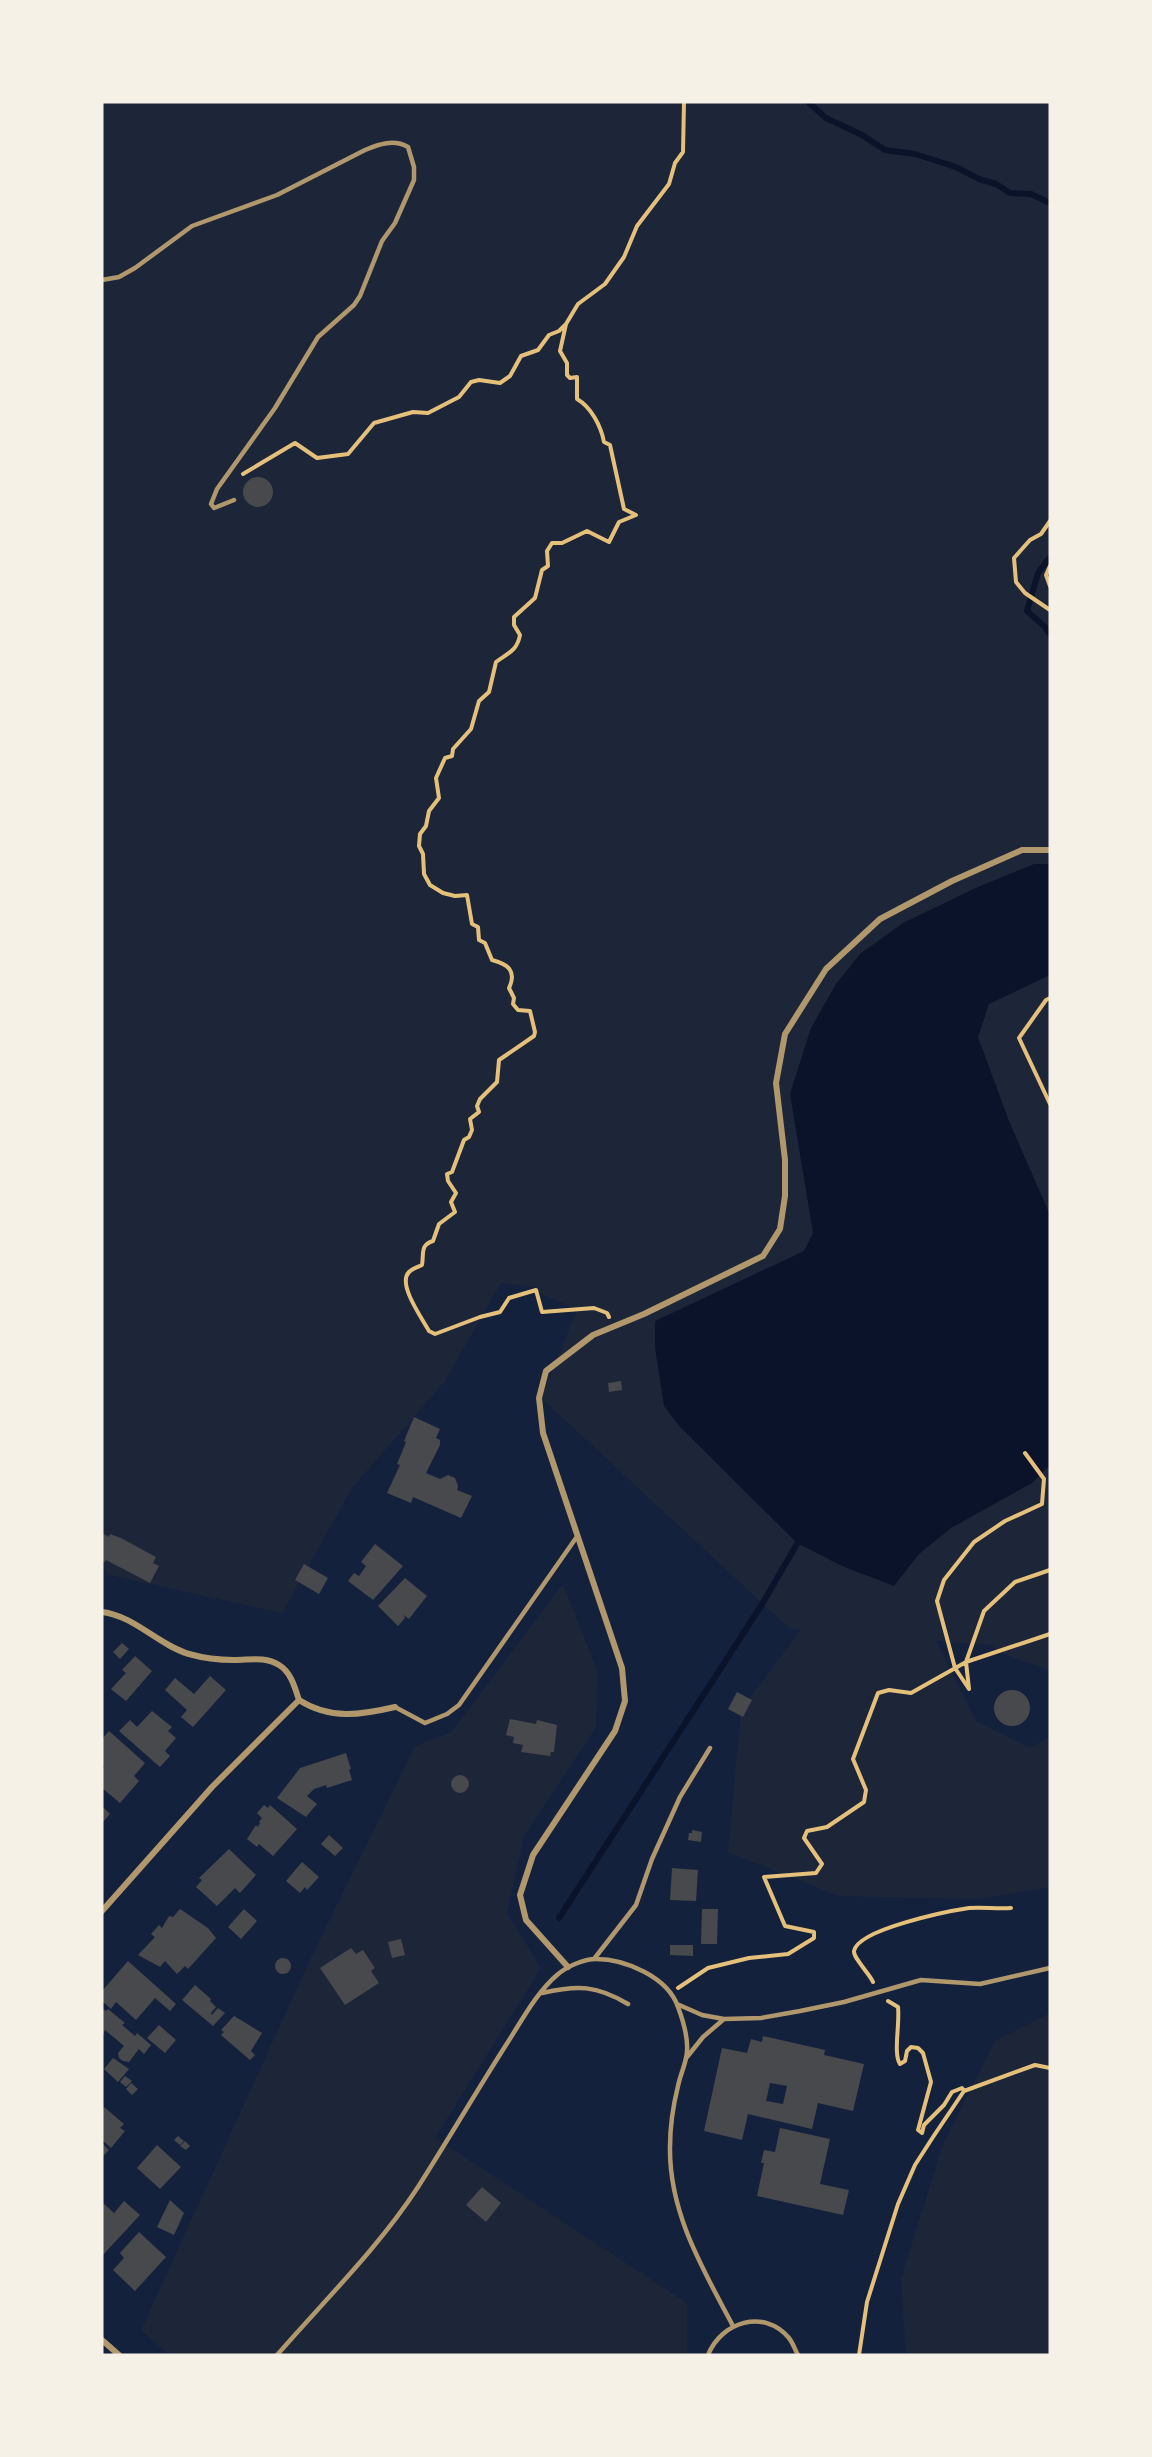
<svg xmlns="http://www.w3.org/2000/svg" width="1152" height="2457" viewBox="0 0 1152 2457" font-family="'Noto Sans',sans-serif">
	<rect width="100%" height="100%" fill="#14213d"/>
	<path fill="#1d2539" d="M102,102H1050V1671L999,1652L992,1645L936,1641L976,1721L1030,1748L1050,1736V1887L977,1899L839,1896L728,1852L741,1710L801,1630L789,1628L541,1398L577,1310L534,1290L535,1287L501,1283L445,1381L352,1488L282,1613L109,1575L102,1566Z
		M563,1584L598,1672L596,1727L524,1836L507,1913L541,1968L435,2138L687,2303V2355H169L141,2330L310,1960L415,1746L452,1732Z
		M1050,2013V2355H906L901,2279L943,2144L995,2041Z"/>
	<path fill="#0b132b" d="M1034,864H1050V975L989,1004L978,1037L1009,1121L1050,1215V1465L1032,1483L951,1528L919,1554L894,1586L842,1566L797,1543L680,1427L664,1406L655,1348V1321L804,1251L813,1233L790,1094L811,1028L836,984L860,954L903,923L978,887Z"/>
	<g fill="none" stroke-linecap="round" stroke-linejoin="round">
		<path stroke="#0b132b" stroke-width="6" d="M808,102L826,118L862,135L885,150L915,154L956,167L979,179L996,184L1010,193L1031,194L1050,203
			M1050,557L1038,573L1027,611L1045,627L1050,635
			M559,1918L761,1606L801,1537"/>
	</g>
	<path fill="#48494c" fill-rule="evenodd" d="M243 492a15 15 0 1 1 30 0a15 15 0 1 1-30 0Z
		M621,1381L622,1390L609,1392L608,1383Z
		M414,1417L440,1429L436,1438L440,1440V1445L426,1473L440,1479L448,1475L455,1478L458,1486L457,1490L472,1496L461,1518L413,1497L411,1503L387,1493L400,1465L397,1464L406,1442L404,1441Z
		M102,1533L109,1537L110,1534L121,1538L156,1557L153,1563L159,1566L150,1583L106,1560L105,1562L102,1561Z
		M375,1544L403,1566L373,1600L348,1581L354,1573L359,1576L366,1566L361,1562Z
		M304,1564L328,1578L319,1594L295,1580Z
		M405,1578L427,1596L409,1619L404,1615L405,1618L398,1626L378,1606Z
		M122,1643L129,1649L120,1659L113,1652Z
		M135,1656L152,1671L126,1701L111,1689L126,1673L122,1670Z
		M210,1676L226,1690L193,1727L181,1717L187,1710L165,1690L175,1678L194,1694Z
		M994 1708a18 18 0 1 1 36 0a18 18 0 1 1-36 0Z
		M737,1692L752,1700L743,1717L728,1709Z
		M152,1711L172,1727L168,1731L176,1738L165,1751L170,1756L160,1767L119,1731L130,1720L137,1727Z
		M510,1719L536,1724L537,1720L557,1725L554,1752H551L550,1756L521,1752L523,1745L513,1743L514,1737L506,1735Z
		M109,1731L145,1763L134,1776L139,1781L120,1803L102,1788V1769L104,1767L102,1765V1739Z
		M346,1753L351,1769L349,1770L352,1780L327,1788L326,1785L314,1789L307,1796L317,1804L306,1817L277,1798L300,1768Z
		M451 1784a9 9 0 1 1 18 0a9 9 0 1 1-18 0Z
		M264,1805L268,1808L270,1805L297,1829L273,1856L259,1844L257,1847L247,1839L256,1825L258,1827L260,1823L259,1822L262,1818L257,1813Z
		M102,1806L110,1814L102,1823Z
		M692,1830L702,1832L701,1842L688,1840L689,1833H692Z
		M329,1835L343,1848L335,1856L321,1844Z
		M229,1849L256,1875L240,1893L235,1888L217,1906L196,1887L202,1880L199,1878Z
		M302,1862L319,1877L307,1890L305,1887L300,1893L286,1881Z
		M672,1868L698,1870L696,1901L670,1900Z
		M180,1909L208,1928L216,1938L188,1969L185,1966L177,1974L165,1961L160,1967L138,1955L155,1937L151,1934L159,1925L162,1928L169,1916L173,1917Z
		M244,1909L257,1921L241,1939L228,1927Z
		M702,1909H718L717,1944H701Z
		M401,1939L405,1955L392,1958L388,1942Z
		M670,1945H693V1956L670,1955Z
		M351,1948L356,1954L363,1950L375,1968L371,1971L379,1983L345,2005L320,1968Z
		M275 1966a8 8 0 1 1 16 0a8 8 0 1 1-16 0Z
		M128,1961L176,2004L170,2011L155,1998L136,2020L116,2002L111,2009L102,2001V1991Z
		M195,1985L211,1999L210,2001L216,2007L211,2013L212,2015L218,2008L225,2013L213,2026L182,2000Z
		M102,2008L106,2011L108,2009L125,2023L122,2025L135,2036L137,2033L151,2045L144,2054L139,2049L129,2062L123,2061L119,2058L118,2053L124,2046L105,2030L102,2038Z
		M234,2016L262,2033L251,2051L255,2055L250,2060L221,2035L224,2032L221,2030Z
		M159,2025L176,2040L165,2053L147,2038Z
		M763,2036L825,2050L824,2055L864,2064L853,2111L818,2103L812,2129L748,2114L742,2140L704,2131L722,2048L747,2053L751,2039L762,2042ZM770,2083L787,2086L783,2104L766,2101Z
		M113,2058L129,2069L118,2082L104,2069Z
		M125,2076L132,2081L126,2087L120,2082Z
		M131,2083L138,2089L132,2095L126,2089Z
		M104,2107L124,2124L120,2128L125,2131L111,2148L102,2140V2110Z
		M780,2128L830,2139L820,2184L849,2190L843,2215L757,2196L764,2163H761L764,2150L775,2152Z
		M178,2136L184,2141L180,2145L174,2140Z
		M185,2141L190,2146L186,2150L180,2146Z
		M102,2143L109,2150L102,2157Z
		M157,2145L181,2167L160,2189L137,2168Z
		M482,2187L501,2203L486,2222L466,2205Z
		M170,2200L184,2213L174,2235L157,2227Z
		M124,2201L140,2215L102,2256V2202L114,2213Z
		M139,2232L166,2257L135,2291L113,2270L124,2258L120,2253Z"/>
	<g fill="none" stroke-linecap="round" stroke-linejoin="round">
		<path stroke="#e5c07b" stroke-width="4" d="M243,474L295,443L317,458L348,454L374,423L413,412L428,413L459,397L471,382L479,380L500,383L510,376L521,356L538,350L549,335L559,331L565,325
			M1050,521L1041,534L1030,540L1014,558L1016,582L1025,593L1050,610
			M1050,566L1046,575L1050,586
			M1050,998L1046,1000L1019,1038L1050,1104
			M609,1317L607,1313L594,1308L542,1312L536,1290L509,1298L500,1312L480,1317L435,1334L429,1331C422,1318 397,1284 409,1272C412,1269 418,1267 422,1265C424,1253 420,1245 433,1241L439,1224L455,1212L451,1202L456,1193L448,1181L447,1174L452,1172L464,1140L469,1137L472,1130L470,1119L479,1112L477,1106L480,1099L497,1082L499,1060L534,1036L535,1032L530,1011L518,1010L513,1004L514,998L509,988C517,971 508,964 492,960L485,943L479,940L478,927L472,924L467,895L455,896L443,893L430,885L424,874L423,854L419,846L420,834L426,826L429,811L439,798L436,778L445,758L452,756L453,749L471,729L479,701L489,692L496,662C508,653 517,651 520,635L514,625V617L535,598L542,570L548,566L547,551L552,543H562L587,531L609,542L619,522L636,515L624,509L610,445L604,442C601,426 591,407 577,399V377L570,378L567,375V363L560,351L566,324L578,304L605,284L624,257L637,226L669,184L675,163L683,152L684,102
			M1025,1453L1044,1479L1042,1504L1005,1521L974,1542L944,1580L937,1601L955,1668L969,1689L966,1662L984,1611L1015,1582L1050,1570
			M873,1982C870,1974 853,1958 854,1951C858,1929 949,1911 969,1908C983,1907 997,1909 1011,1908
			M678,1988L708,1968L749,1958L788,1954L814,1938V1932L785,1926L764,1877L816,1873L822,1864L804,1838L807,1831L827,1827L864,1802L866,1790L853,1759L878,1693L889,1690L911,1693L966,1662L1050,1634
			M888,2001L898,2007C900,2023 893,2054 900,2064L905,2061L907,2051L911,2047L918,2048L923,2053L931,2082L918,2130L922,2133L924,2125L944,2105L952,2092L962,2088L964,2091
			M859,2355L867,2302L898,2204L915,2165L933,2137L964,2091L1035,2065L1050,2068"/>
		<path stroke="#b1986c" stroke-width="4.5" d="M102,280L119,277L135,268L192,226L277,195L365,150C379,144 394,139 408,147L414,167V180L395,223L382,241L360,296L354,305L318,337L275,408L217,489L211,504L214,508L234,500
			M395,1707L425,1723L447,1714L459,1705L576,1538
			M594,1959L636,1905L652,1859L680,1797L710,1748
			M542,1993C578,1985 596,1985 628,2004
			M677,2004L702,2015L724,2019L703,2037L687,2057
			M724,2019L761,2018L800,2011L844,2002L921,1980L980,1984L1050,1968
			M277,2355C324,2301 379,2247 418,2187C448,2140 476,2092 506,2045C521,2022 536,1993 557,1975C566,1967 583,1959 596,1959C625,1959 668,1977 678,2007C684,2023 690,2042 686,2058C684,2068 680,2076 678,2086C673,2106 670,2127 670,2147C669,2213 703,2269 733,2326
			M708,2355C721,2322 764,2308 789,2338C793,2343 795,2350 798,2355"/>
		<path stroke="#b1986c" stroke-width="6" d="M102,1612C135,1616 158,1645 189,1654C203,1658 219,1660 234,1660C250,1660 265,1656 279,1665C291,1672 295,1688 299,1700
			M299,1700C330,1720 361,1715 395,1707
			M102,1911L212,1787L299,1700
			M568,1967L526,1920L520,1895L533,1855L615,1731L625,1701L622,1668L543,1433L539,1398L546,1371L593,1335L644,1314L763,1256L780,1229L785,1196V1160L776,1083L785,1034L826,969L880,919L952,881L1022,850H1050
			M102,2340L119,2355"/>
	</g>
	<rect width="1152" height="2457" fill="none" stroke="#f6f1e7" stroke-width="207"/>
</svg>
